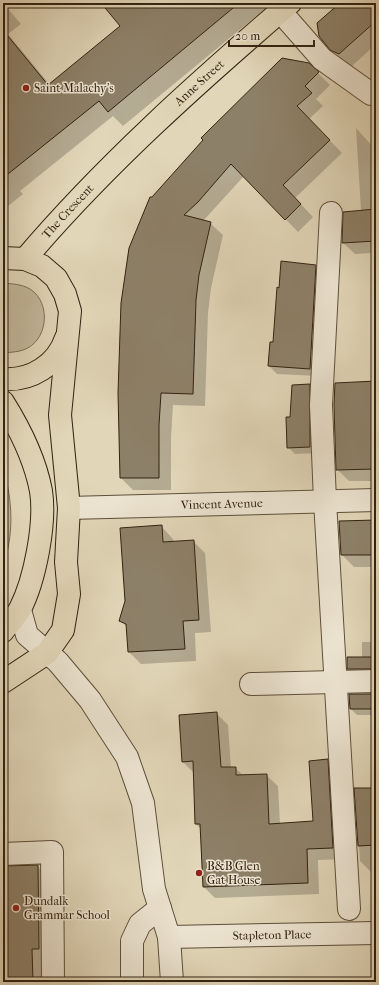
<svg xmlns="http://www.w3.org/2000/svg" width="379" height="985" viewBox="0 0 379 985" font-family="'IM FELL French Canon',serif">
	<rect width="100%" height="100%" fill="#e1d6b8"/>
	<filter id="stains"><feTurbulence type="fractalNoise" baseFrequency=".005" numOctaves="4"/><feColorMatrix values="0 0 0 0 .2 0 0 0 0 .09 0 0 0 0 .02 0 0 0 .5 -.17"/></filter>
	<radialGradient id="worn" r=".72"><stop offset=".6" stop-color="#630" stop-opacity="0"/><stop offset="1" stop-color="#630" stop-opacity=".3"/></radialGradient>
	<path fill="#c3b79c" stroke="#7b6c56" d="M3,283C13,284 21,284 30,289C52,303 48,342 23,350C18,352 11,352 5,353H3Z
		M3,469C13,499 14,536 3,566Z"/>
	<path fill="#0003" d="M3,3L21,24L8,34L50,85L121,26L103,3H272L123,126L113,116L20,191L23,194L3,210Z
		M341,3H376V44L352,66L344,62L331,49Z
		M318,73L330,85L316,99L323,106L309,119L342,153L295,198L313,217L298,232L244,176L203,221L210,223L223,235L211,288L208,313L205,406L173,405L171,438V490H133L121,478L130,248Z
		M356,128L376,150V333L371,253L355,254L343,243L361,211Z
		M315,266L323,274L318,376L277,374L269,366L271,343H274L280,289Z
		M376,382V481H349L337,469Z
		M309,385L316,392V453L295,454L288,447L291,418Z
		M376,521V567H354L342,555Z
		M161,526L173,539L174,542L193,541L205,553L211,632L195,633L196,661L141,664L129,652L128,628L120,620Z
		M362,642H376V676L355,675L348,669L362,658Z
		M376,693V715H357L351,709L350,695Z
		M216,713L228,725L231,768H235L244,776L266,775L278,786L280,824L314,822L327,760L339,772L344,859L318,860L319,894L215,898L204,887L201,829L196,824L194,773L183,762Z
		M355,789H376V873H372L360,861Z
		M37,866L53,882L56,982H3V867Z"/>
	<path fill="#8d8068" stroke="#321" d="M101,3H239L108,112L99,101L3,178V30L48,85L120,26Z
		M340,3H376V21L339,54L330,50L319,36L317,23Z
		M282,58L309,63L319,72L305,86L312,93L297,106L330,140L283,185L301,204L285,220L231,164L198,202L184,215L211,222L199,275L196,300L193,394L161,393L159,425V478H120L118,393L121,303L129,248L150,197H152L203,140L201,138Z
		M376,209V241L342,243L343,212Z
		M281,261L316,265L310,369L268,366L270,342H273L277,287L279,288Z
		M376,381V469L336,470L334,405L335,383Z
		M310,384V447L287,448L286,417H290L292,385Z
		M376,520V555H341L339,521Z
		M162,525L163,542L194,540L199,620L183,621L185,649L128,652L126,624L119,621L125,601L120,528Z
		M347,657H376V669H347Z
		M349,694H376V709H350Z
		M217,712L221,767H236V775L267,774L269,824L313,821L309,761L328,759L333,848L307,849L308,883L203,887L200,824H195L193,761L182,762L179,715Z
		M354,788H376V845L358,846Z
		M38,865L39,949H32L33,982H3V866Z"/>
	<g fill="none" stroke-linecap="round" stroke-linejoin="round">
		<g stroke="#5e4f3b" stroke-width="24">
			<g id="minor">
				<path d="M280,11L322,59L371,94H376"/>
				<path d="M331,213L321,405L325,501L349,909"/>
				<path id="s1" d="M69,508L376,500"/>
				<path d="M20,610L27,635L58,662L90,700L127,757L143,803L154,889L169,937L172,982"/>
				<path d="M251,684L376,681"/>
				<path d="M3,854L52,852L53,982"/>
				<path id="s2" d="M169,937L376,933"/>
				<path d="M132,982V941L140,924L160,908"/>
			</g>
		</g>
		<g stroke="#321" stroke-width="24">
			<g id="major">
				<path d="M3,258L25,259L42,266L56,278L65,294L70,311L60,415L69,508L66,562L69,594L63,630L47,653L3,682"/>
				<path id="s3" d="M25,259C104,166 197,83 290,3"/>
				<path d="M3,379C31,381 57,365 66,338"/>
				<path d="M3,402C20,429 35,459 41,491C46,523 35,580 20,609C16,617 8,624 3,631"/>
			</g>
		</g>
		<use href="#minor" stroke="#ece4d1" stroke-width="22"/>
		<use href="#major" stroke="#e1d6b8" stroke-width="22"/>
	</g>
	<g fill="#8f2418" stroke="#ece4d1" stroke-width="1.5">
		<circle cx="26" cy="88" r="4"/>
		<circle cx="199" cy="873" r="4"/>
		<circle cx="16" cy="908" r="4"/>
	</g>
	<g text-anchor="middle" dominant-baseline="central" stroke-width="3" stroke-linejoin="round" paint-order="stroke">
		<g font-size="12" fill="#321" stroke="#ece4d1">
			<text stroke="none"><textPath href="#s3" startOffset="248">Anne Street</textPath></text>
			<text stroke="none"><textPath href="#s3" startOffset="64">The Crescent</textPath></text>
			<text stroke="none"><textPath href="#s1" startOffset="153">Vincent Avenue</textPath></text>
			<text stroke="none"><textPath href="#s2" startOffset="103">Stapleton Place</textPath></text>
		</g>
		<g font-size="12" fill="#321" stroke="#ece4d1" text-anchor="start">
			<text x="34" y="88">Saint Malachy's</text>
			<text x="207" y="866">B&amp;B Glen<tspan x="207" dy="14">Gat House</tspan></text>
			<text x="24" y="901">Dundalk<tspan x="24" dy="14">Grammar School</tspan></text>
		</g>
	</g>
	<rect width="379" height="985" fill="none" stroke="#e1d6b8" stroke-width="16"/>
	<rect x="4" y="4" width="371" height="977" fill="none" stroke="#321" stroke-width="2"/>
	<rect x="8" y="8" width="363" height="969" fill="none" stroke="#321"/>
	<path d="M229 40v6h85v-6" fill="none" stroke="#332211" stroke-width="2"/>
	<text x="235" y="40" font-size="12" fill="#332211" stroke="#ece4d1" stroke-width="3" paint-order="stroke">20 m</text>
	<rect width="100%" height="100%" filter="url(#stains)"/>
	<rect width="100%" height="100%" fill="url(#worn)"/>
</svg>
